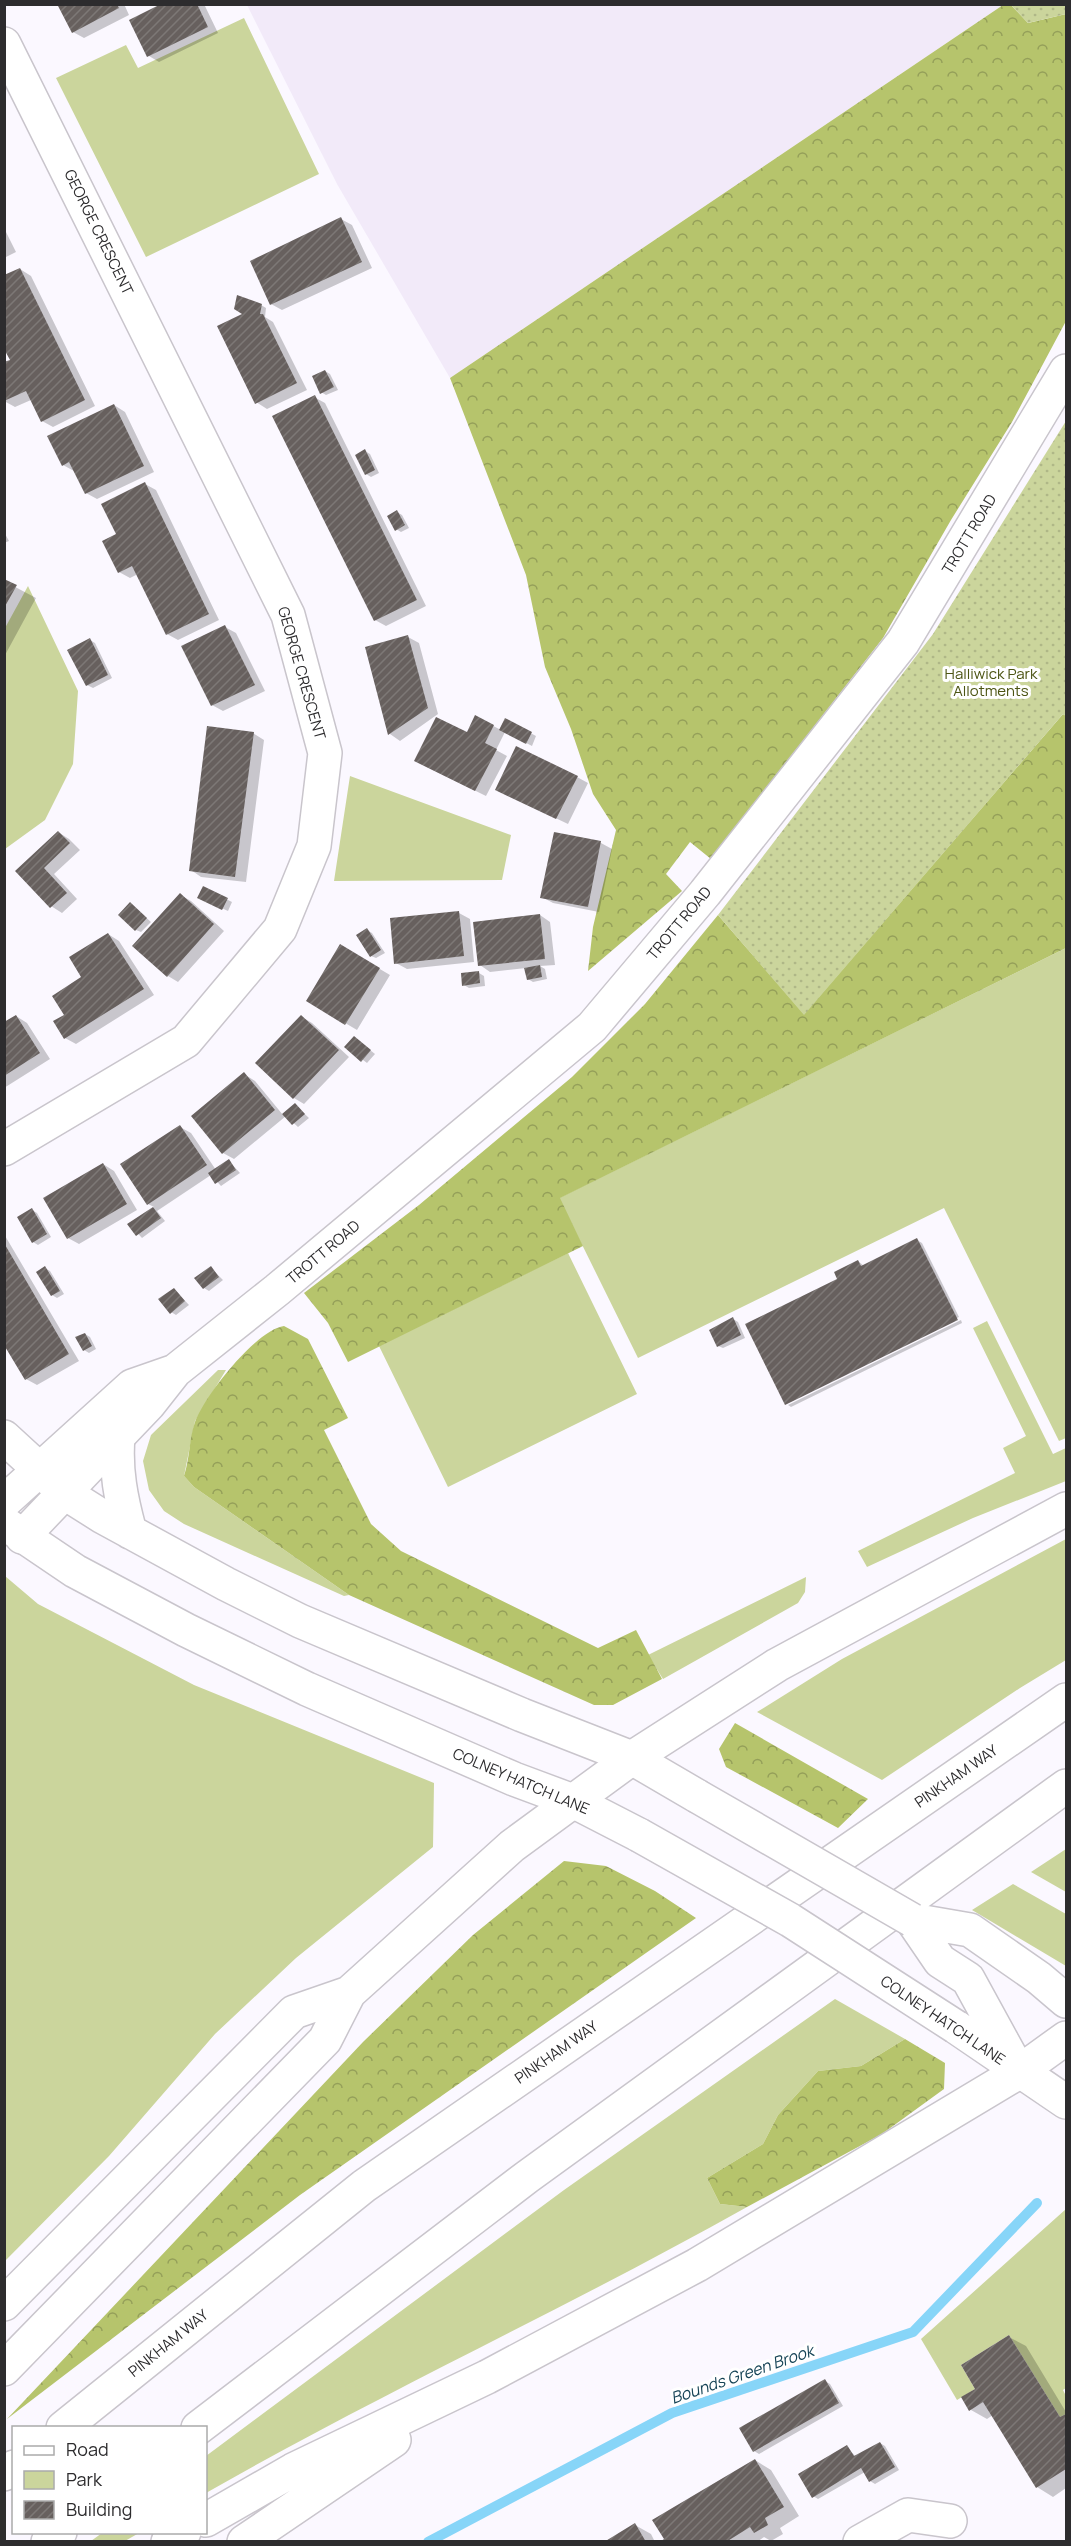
<svg xmlns="http://www.w3.org/2000/svg" width="1071" height="2546" viewBox="0 0 1071 2546" font-family="Manrope,sans-serif">
	<defs>
		<pattern id="forest-crowns" width="20" height="18" patternUnits="userSpaceOnUse" patternTransform="scale(1.5)"><rect width="20" height="18" fill="#b6c46c"/><path d="M2 6a3 3 0 1 1 6 0M12 15a3 3 0 1 1 6 0" fill="none" stroke="#949f59"/></pattern>
		<pattern id="garden-dots" width="8" height="8" patternUnits="userSpaceOnUse" patternTransform="scale(1.5)"><rect width="8" height="8" fill="#cbd59c"/><path d="M2 2h.1M6 6h.1" fill="none" stroke="#afb787" stroke-width="1.8" stroke-linecap="round"/></pattern>
		<pattern id="building-hatch" width="6" height="6" patternUnits="userSpaceOnUse" patternTransform="scale(1.5)"><rect width="6" height="6" fill="#67605e"/><path d="M-1 1l2-2M0 6l6-6M5 7l2-2" fill="none" stroke="#7d7876"/></pattern>
	</defs>
	<rect width="100%" height="100%" fill="#fbf8ff"/>
	<path fill="#f2eaf9" d="M247,5H1003L450,378L337,184Z"/>
	<path fill="#cbd59c" d="M244,18L319,174L146,257L56,78L126,45L138,68Z
		M28,586L78,691L73,764L45,820L5,849V628Z
		M350,776L511,835L502,880L334,881Z
		M1066,948V1438L1059,1441L944,1208L638,1358L559,1198Z
		M568,1253L637,1394L448,1487L379,1346Z
		M987,1321L1053,1454L1066,1448V1481L973,1518L867,1567L858,1551L1015,1473L1003,1448L1026,1436L973,1328Z
		M218,1370H226L195,1421L184,1476L194,1487L349,1595L344,1596L184,1524L164,1511L149,1490L143,1461L151,1435Z
		M1066,1539V1660L1020,1688L882,1780L757,1712L842,1659Z
		M5,1576L38,1604L194,1685L434,1783L433,1847L296,1958L215,2034L109,2156L5,2261Z
		M806,1577L805,1592L798,1603L663,1679L648,1655Z
		M1066,1849V1892L1031,1872Z
		M1013,1884L1066,1914V1966L972,1910Z
		M835,1999L905,2039L861,2066L818,2071L778,2115L763,2144L707,2178L720,2204L747,2207C569,2307 383,2392 206,2493V2456L564,2190Z
		M1066,2209V2388L1063,2390L1066,2396V2414L1060,2417L1009,2335L961,2365L975,2389L957,2400L921,2339Z
		M102,2533V2532L139,2533L125,2541H91Z"/>
	<path fill="url(#forest-crowns)" d="M1003,5H1011L1028,23L1066,14V321L1012,422L951,520L883,638L711,859L690,842L666,874L682,891L588,971L593,927L616,830L593,794L571,729L545,667L526,575L450,378Z
		M1063,714L1066,716V948L560,1198L583,1246L348,1362L328,1323L304,1293L419,1205L572,1077L645,1004L718,915L804,1014Z
		M284,1326L308,1339L348,1418L324,1430L371,1524L401,1551L598,1648L636,1630L662,1679L613,1705H594L349,1595L194,1487L184,1476C190,1458 189,1439 195,1422C205,1395 256,1330 284,1326Z
		M735,1723L868,1799L838,1828L726,1767L719,1749Z
		M564,1861L606,1866L655,1891L696,1918L300,2195L7,2419L363,2042L473,1935Z
		M905,2039L945,2063L944,2089L882,2134L747,2207L720,2204L707,2178L763,2144L778,2115L818,2071L861,2066Z"/>
	<path fill="url(#garden-dots)" d="M1011,5H1066V14L1028,23Z
		M1066,421V716L1063,714L804,1015L718,915L933,634Z"/>
	<path fill="#0003" d="M58,4H124L129,15L84,38L73,32Z
		M164,4H204L218,33L159,62L149,56Z
		M341,219L352,225L372,268L282,310L271,304Z
		M4,228L16,252L4,258Z
		M20,269L31,276L95,406L53,427L42,421L31,400L15,407L4,401V364L12,361L8,353L4,354V277Z
		M261,305L266,308L265,317L273,322L307,390L267,409L256,402L219,327Z
		M325,371L330,374L338,390L326,395L321,392Z
		M314,397L325,403L426,606L386,626L375,620Z
		M114,405L125,412L154,472L97,499L86,493L74,471L63,465Z
		M365,451L370,454L379,473L371,477L366,474Z
		M145,484L156,490L219,620L178,640L167,634L138,574L130,578L119,572L118,535Z
		M397,512L402,515L409,528L401,532L396,529Z
		M4,532L9,541L4,543Z
		M4,581L36,598L4,657Z
		M225,627L236,633L265,691L223,711L212,705Z
		M408,637L419,643L438,714L400,741L390,734L366,648Z
		M90,640L95,643L112,678L93,688L87,685Z
		M476,717L501,730L506,720L536,736L532,746L505,732L496,750L507,756L486,796L427,767L467,734Z
		M253,733L264,740L246,882L201,877L191,870Z
		M577,777L588,783L568,824L507,795Z
		M58,832L69,839L80,850L54,874L77,899L62,913L51,906L17,871Z
		M555,834L601,843L612,849L599,912L553,903L542,897Z
		M204,888L232,902L228,911L204,900Z
		M180,895L191,901L224,931L178,982L168,976Z
		M131,904L151,922L141,932L136,930Z
		M459,913L470,919L474,962L407,969L396,963Z
		M540,915L550,922L555,965L540,966L545,969L547,979L533,982L528,979L526,968L490,972L480,965Z
		M367,930L372,933L385,953L376,958L371,956Z
		M108,934L119,941L154,995L76,1044L65,1038L66,1015L83,978Z
		M341,946L390,975L357,1030L308,1001Z
		M479,973L484,976L485,986L469,988L464,985Z
		M16,1016L27,1023L50,1059L4,1088V1024Z
		M302,1017L312,1023L349,1057L304,1104L294,1098Z
		M355,1038L375,1054L367,1063L346,1047Z
		M244,1074L255,1081L283,1115L295,1105L309,1118L298,1127L286,1116L234,1159L223,1153Z
		M180,1127L191,1133L216,1170L229,1161L240,1173L221,1186L211,1175L157,1211L165,1221L142,1238L130,1225L154,1207L148,1204Z
		M103,1164L114,1171L137,1210L79,1244L68,1238Z
		M32,1210L37,1213L51,1237L38,1245L33,1242Z
		M4,1234L79,1361L37,1385L26,1379L4,1342Z
		M917,1240L922,1243L959,1317L786,1404L839,1279L858,1261L864,1266Z
		M45,1268L50,1271L64,1294L57,1298L52,1295L38,1272Z
		M211,1268L223,1280L209,1291L204,1288Z
		M174,1289L189,1305L176,1315L171,1312Z
		M733,1319L738,1322L745,1338L723,1348L718,1346Z
		M961,1320L962,1323L791,1407L788,1405Z
		M85,1334L90,1337L96,1349L89,1353L84,1350Z
		M1009,2337L1026,2346L1066,2412V2488L1053,2497L1037,2487L993,2415L987,2419L971,2410L977,2389Z
		M825,2381L830,2384L843,2406L759,2454L754,2451Z
		M880,2443L885,2446L899,2470L875,2484L870,2481L865,2472L818,2499L813,2496L847,2447L856,2457Z
		M755,2460L771,2470L799,2516L780,2528L783,2534L771,2541L764,2537L757,2542H663Z
		M635,2525L651,2534L655,2542H607Z"/>
	<g fill="none" stroke-linecap="round" stroke-linejoin="round">
		<path stroke="#87d5f8" stroke-width="10" d="M428,2542L672,2413L913,2332L1037,2203"/>
	</g>
	<path fill="url(#building-hatch)" d="M57,4H117L119,8L72,33Z
		M161,4H197L208,27L147,57L129,20Z
		M341,217L362,262L270,305L250,261Z
		M20,268L85,400L41,422L26,391L4,401V362L10,360L4,349V275Z
		M237,295L262,304L260,314H263L297,383L255,404L217,326L242,314L234,309Z
		M325,370L334,387L320,394L312,376Z
		M315,395L417,600L374,621L272,416Z
		M114,404L144,466L85,494L69,462L62,466L47,436Z
		M365,449L375,470L365,475L355,455Z
		M145,482L209,614L166,635L132,566L118,573L102,541L116,534L101,504Z
		M397,510L405,525L395,531L387,516Z
		M4,579L17,585L4,608Z
		M225,625L255,685L211,706L181,646Z
		M408,635L428,708L388,735L365,647Z
		M90,638L108,675L86,686L67,650Z
		M475,715L494,725L485,743L497,749L475,791L414,761L436,717L467,732Z
		M505,718L532,732L526,744L499,730Z
		M207,726L254,732L235,877L189,871Z
		M516,746L578,776L556,819L495,790Z
		M58,831L70,843L44,868L67,893L50,908L15,871Z
		M554,832L601,841L588,907L540,898Z
		M203,886L228,898L222,910L197,898Z
		M180,893L214,924L167,977L132,946Z
		M130,902L147,918L135,931L118,915Z
		M459,911L464,956L394,964L390,918Z
		M540,914L545,959L478,966L473,922Z
		M367,928L381,950L370,957L356,935Z
		M108,933L144,989L64,1039L53,1021L64,1015L52,996L81,977L69,957Z
		M340,944L380,968L345,1025L306,1001Z
		M540,965L542,977L527,980L524,968Z
		M479,971L480,983L462,986L461,973Z
		M16,1015L40,1053L4,1076V1022Z
		M301,1015L339,1050L293,1099L255,1063Z
		M354,1036L371,1050L361,1062L344,1047Z
		M244,1072L275,1110L222,1154L191,1116Z
		M295,1103L305,1114L292,1125L282,1114Z
		M180,1125L207,1165L147,1205L120,1164Z
		M229,1159L236,1170L215,1184L208,1173Z
		M103,1163L127,1204L67,1239L43,1198Z
		M153,1207L161,1218L136,1236L127,1224Z
		M32,1208L47,1234L32,1243L17,1217Z
		M917,1238L958,1320L785,1405L745,1324L837,1279L834,1272L858,1260L861,1266Z
		M4,1243L69,1354L25,1380L4,1345Z
		M45,1266L60,1291L51,1296L36,1272Z
		M211,1266L219,1277L203,1289L194,1278Z
		M174,1288L185,1301L170,1314L158,1299Z
		M733,1317L741,1335L717,1347L709,1330Z
		M85,1333L92,1346L83,1351L75,1337Z
		M1009,2335L1060,2417L1066,2414V2469L1036,2488L983,2402L969,2411L961,2397L975,2389L961,2365Z
		M825,2379L839,2403L753,2452L739,2428Z
		M880,2442L895,2467L869,2482L861,2468L812,2498L798,2474L847,2445L854,2456Z
		M755,2459L784,2507L765,2518L768,2525L754,2533L750,2527L726,2542H660L664,2539L652,2520Z
		M635,2523L646,2542H604Z"/>
	<g fill="none" stroke-linecap="round" stroke-linejoin="round">
		<g stroke="#c9c5cc" stroke-width="36">
			<path id="minor" d="M4,44L288,615L325,753L314,846L280,929L186,1041L4,1149
				M860,2542L908,2515L950,2521"/>
		</g>
		<g stroke="#c9c5cc" stroke-width="36">
			<path id="tertiary" d="M4,1502L132,1386L175,1371
				M22,1537L149,1404L175,1371L277,1290L592,1027L705,893L903,642L1066,371"/>
		</g>
		<g stroke="#c9c5cc" stroke-width="36">
			<path id="secondary" d="M118,1436C115,1470 121,1499 130,1532
				M4,1437L65,1493L103,1517L226,1584L300,1621L522,1715L632,1758L697,1796
				M4,1523L75,1571L186,1630L307,1689L514,1779L573,1801L639,1835
				M912,1920L940,1961L968,1979L1019,2072
				M912,1920L970,1930L1039,1978L1066,2001
				M956,2027L1066,2102"/>
		</g>
		<g stroke="#c9c5cc" stroke-width="36">
			<path id="trunk" d="M4,2304L294,2012L349,1993
				M4,2369L325,2040L349,1993L512,1846L632,1758L777,1665L1066,1509
				M63,2428L364,2186L1066,1700
				M198,2428L527,2177L1066,1786
				M4,2474L14,2467
				M206,2520L293,2470L487,2377L697,2265L1019,2072L1066,2038
				M48,2542L60,2532
				M168,2542L184,2532
				M244,2542L394,2440"/>
		</g>
		<use href="#minor" stroke="#fff" stroke-width="33"/>
		<use href="#tertiary" stroke="#fff" stroke-width="33"/>
		<use href="#secondary" stroke="#fff" stroke-width="33"/>
		<use href="#trunk" stroke="#fff" stroke-width="33"/>
		<g stroke="#c9c5cc" stroke-width="36" stroke-linecap="butt">
			<path id="secondary-bridge" d="M697,1796L912,1920
				M639,1835L790,1920L956,2027"/>
		</g>
		<use href="#secondary-bridge" stroke="#fff" stroke-width="33"/>
	</g>
	<g text-anchor="middle" dominant-baseline="central" stroke-width="6" stroke-linejoin="round" paint-order="stroke">
		<g font-size="15" fill="#2d2c2e" stroke="#fff">
			<text transform="translate(99 232) rotate(64)">GEORGE CRESCENT</text>
			<text transform="translate(969 534) rotate(-59)">TROTT ROAD</text>
			<text transform="translate(302 673) rotate(74)">GEORGE CRESCENT</text>
			<text transform="translate(679 923) rotate(-50)">TROTT ROAD</text>
			<text transform="translate(323 1252) rotate(-40)">TROTT ROAD</text>
			<text transform="translate(956 1776) rotate(-35)">PINKHAM WAY</text>
			<text transform="translate(521 1781) rotate(23)">COLNEY HATCH LANE</text>
			<text transform="translate(943 2020) rotate(34)">COLNEY HATCH LANE</text>
			<text transform="translate(556 2052) rotate(-35)">PINKHAM WAY</text>
			<text transform="translate(168 2343) rotate(-39)">PINKHAM WAY</text>
		</g>
		<g font-size="15" fill="#4c5413" stroke="#fff">
			<text x="991" y="673">Halliwick Park<tspan x="991" dy="17">Allotments</tspan></text>
		</g>
		<g font-size="16" font-style="italic" fill="#154355" stroke="#fff">
			<text transform="translate(742 2374) rotate(-19)">Bounds Green Brook</text>
		</g>
	</g>
	<rect width="1071" height="2546" fill="none" stroke="#2d2c2e" stroke-width="12"/>
	<rect x="12" y="2426" width="195" height="108" fill="#ffffff" stroke="#ababab" stroke-width="1.5"/>
	<rect x="24" y="2446" width="30" height="9" fill="#ffffff" stroke="#ababab" stroke-width="1.5"/>
	<text x="66" y="2456" font-size="18" fill="#2d2c2e">Road</text>
	<rect x="24" y="2471" width="30" height="18" fill="#cbd59c" stroke="#ababab" stroke-width="1.5"/>
	<text x="66" y="2486" font-size="18" fill="#2d2c2e">Park</text>
	<rect x="24" y="2501" width="30" height="18" fill="url(#building-hatch)" stroke="#ababab" stroke-width="1.5"/>
	<text x="66" y="2516" font-size="18" fill="#2d2c2e">Building</text>
</svg>
